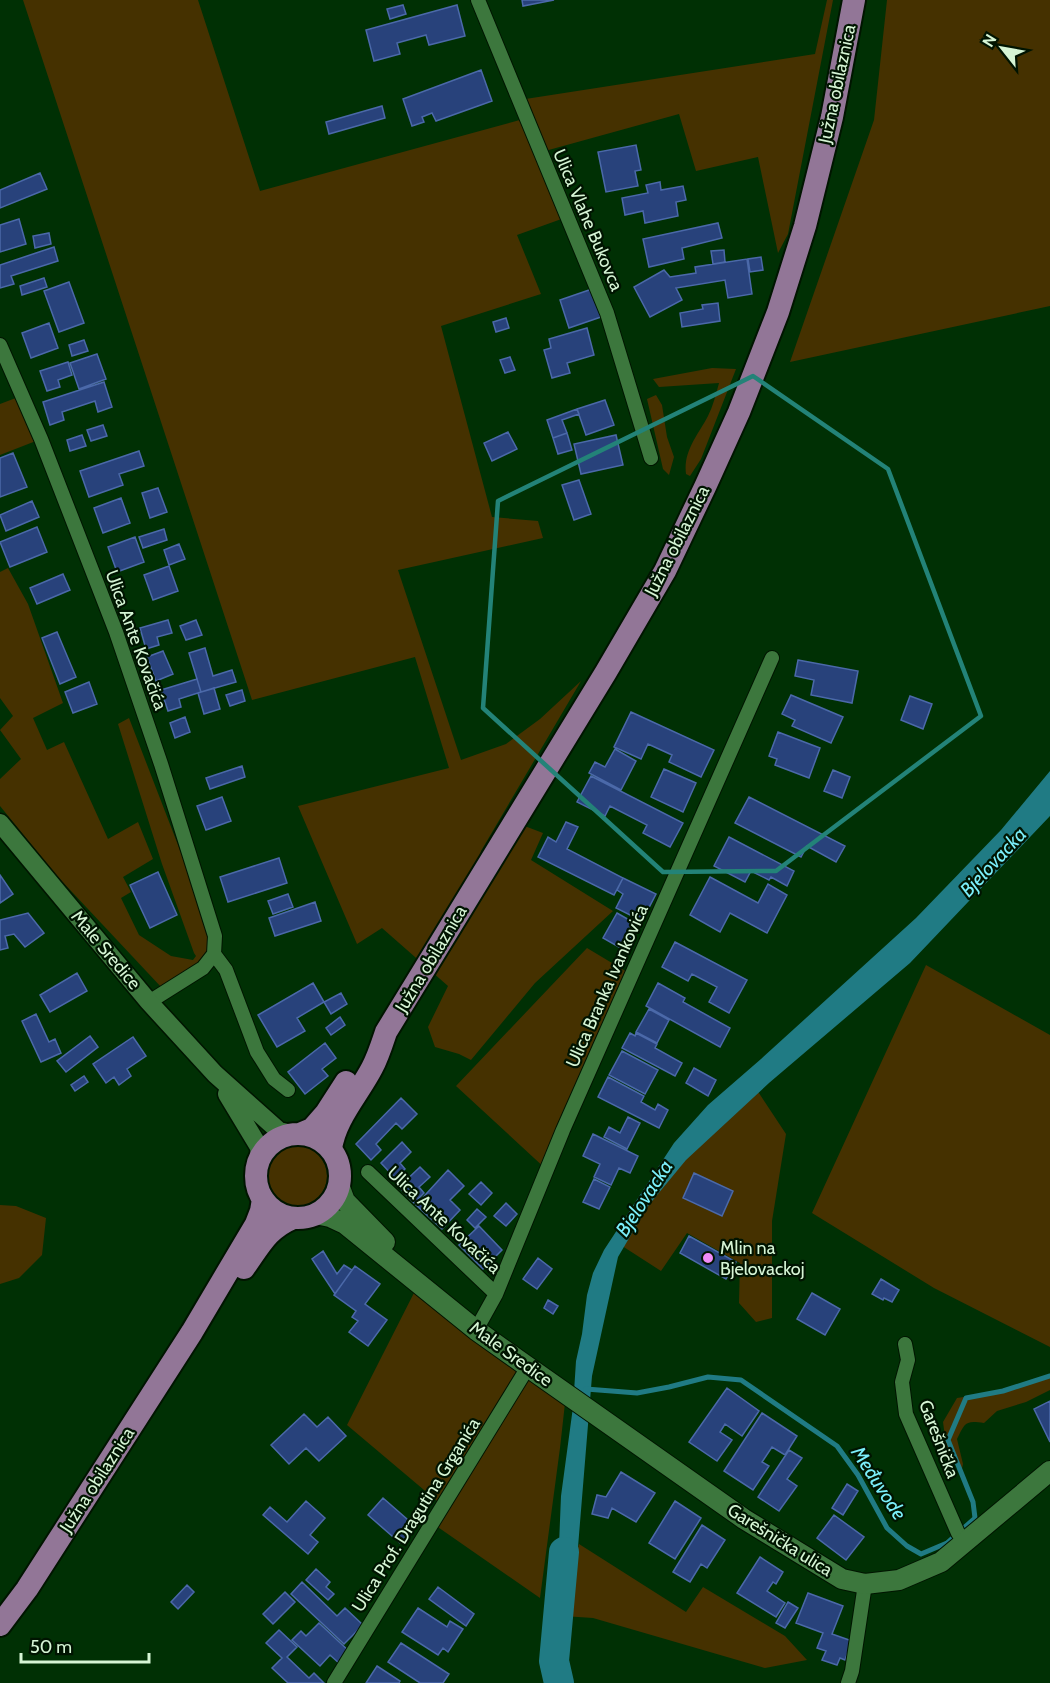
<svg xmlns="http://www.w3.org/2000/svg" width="1050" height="1683" viewBox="0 0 1050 1683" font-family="Cabin,sans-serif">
	<rect width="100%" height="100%" fill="#003004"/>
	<path fill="#453100" d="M23,0H198L260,191L527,118L567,217L517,235L541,294L441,326L492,517L538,521L543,538L398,570L461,760L506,744L540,719L581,681L481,851L479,862L514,822L543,833L531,860L613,911L535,983L471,1060L459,1054L435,1047L428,1027L448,986L382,928L357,944L298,806L449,768L415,657L252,700Z
		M827,0H833L788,234L778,253L758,157L696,171L679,114L545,151L519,100L815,54Z
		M887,0H1050V306L790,362L874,120Z
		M712,368L736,369L701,459L690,476L686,474C683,451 698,435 708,416C713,406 716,394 719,383L659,387L653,379Z
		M656,395L662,405L667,437L674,457L669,475L663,469L647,399Z
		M21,396L41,439L0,455V404Z
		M8,568L28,604L63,703L33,718L47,750L64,742L108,839L138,822L153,859L123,877L131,892L121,898L139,935L171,956L193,960L196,956L194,953L162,864L118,724L129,718L205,915L212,941L203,963L162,988L57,876L0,806V779L21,759L0,730L13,716L0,698V572Z
		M587,948L632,975L547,1170L456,1086Z
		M926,965L1050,1035V1347L934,1288L812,1213Z
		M753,1084L786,1134L772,1221V1318L756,1322L739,1303L740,1263L687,1233L661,1271L616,1242L669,1158Z
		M267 1176a30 30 0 1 1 60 0a30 30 0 1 1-60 0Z
		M0,1205L16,1206L46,1218L42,1255L19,1278L0,1284Z
		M419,1283L566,1394L560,1448L540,1598L432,1523L443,1506L347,1425Z
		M1050,1376V1390L1026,1402L997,1411L984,1423C965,1420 965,1423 957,1439L963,1464L961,1473L947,1452L943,1422L957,1398L1003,1391Z
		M579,1544L686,1612L703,1587L785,1636L807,1660L765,1668L593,1618L563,1616L570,1580Z"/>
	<path fill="#207b84" d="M1050,771V816L910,963L769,1083L686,1160L648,1206L618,1257L592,1376L574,1596L547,1589L559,1545L561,1496L573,1407L576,1361L582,1334L587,1295L593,1273L604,1250L674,1143L708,1105L761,1059L916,918L1001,830Z"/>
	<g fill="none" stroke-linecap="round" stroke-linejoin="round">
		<path stroke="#207b84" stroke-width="5" d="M586,1389L637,1393L669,1387L708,1377L741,1380L837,1446L858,1475L887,1528L907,1546L921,1554L947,1543L975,1518L973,1502L948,1440L966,1398L1003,1391L1050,1376"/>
		<path stroke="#207b84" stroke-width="30" d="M559,1683L554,1661L564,1552"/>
	</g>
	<path fill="#28427b" stroke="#4b69a9" stroke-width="1.5" d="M522,0H554L523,6Z
		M403,5L406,14L390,19L387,9Z
		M457,5L465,36L429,45L426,35L397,43L400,54L374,61L366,30Z
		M481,70L492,101L436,121L432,113L422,117L424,122L412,126L403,99Z
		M382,106L385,118L329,134L326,122Z
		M636,145L641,170L635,171L638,186L606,192L598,152Z
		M40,173L47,189L0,208V190Z
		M660,182L661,190L683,186L686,200L676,202L678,216L645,223L643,211L625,215L622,198L648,193L646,185Z
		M19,219L26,244L0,252V225Z
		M718,223L722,238L682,248L684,259L649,267L643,239Z
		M49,233L51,244L35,248L33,236Z
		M54,247L58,261L11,276L14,284L0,288V265Z
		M724,250L725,262L713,264L711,251Z
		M761,257L763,270L750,272L748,259Z
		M747,259L752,294L728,298L725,280L676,288L682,300L650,317L634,287L664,270L670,277L696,273L695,267Z
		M44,278L47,287L22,295L20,286Z
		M69,282L84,323L59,332L44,291Z
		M592,289L601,317L569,328L560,300Z
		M718,303L720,321L682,327L680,313L703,309L702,305Z
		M506,318L509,328L496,332L493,322Z
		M49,323L58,348L31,358L22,333Z
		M587,328L594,355L567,363L570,373L552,378L544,350L551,348L549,339Z
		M84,340L88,351L72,356L69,345Z
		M97,354L106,379L79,389L70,363Z
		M510,357L515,370L505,373L500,360Z
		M68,362L72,375L58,380L60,387L47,391L40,371Z
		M104,382L112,407L98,412L95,401L62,412L64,420L50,425L43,402Z
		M605,400L614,425L586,435L577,409Z
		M577,409L579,414L562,420L567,433L553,438L547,420Z
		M103,425L107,436L91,441L87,430Z
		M508,432L517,449L492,461L484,443Z
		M567,433L572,450L558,454L553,438Z
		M82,435L86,446L70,451L67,440Z
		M616,435L623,465L581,474L574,444Z
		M139,451L144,466L119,474L123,485L89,497L80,471Z
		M13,453L27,487L0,497V458Z
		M579,480L591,514L574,520L562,485Z
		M158,488L167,512L150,518L142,493Z
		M121,498L130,523L103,533L94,508Z
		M32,501L39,517L6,531L0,515Z
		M37,527L47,552L10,567L0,542Z
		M164,529L167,540L143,548L139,537Z
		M135,537L144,562L117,572L108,547Z
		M179,544L185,559L169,565L164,550Z
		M169,566L178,591L153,600L144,575Z
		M63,574L70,590L37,604L30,588Z
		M168,620L172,633L157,637L159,645L146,649L140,628Z
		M196,620L202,635L186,640L180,626Z
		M57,632L76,677L60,684L42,638Z
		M205,648L213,676L232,670L236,682L201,692L189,653Z
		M163,651L173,674L156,681L147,657Z
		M798,660L858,671L852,703L811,695L814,680L795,676Z
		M197,679L201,692L179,699L181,707L168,711L161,690Z
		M89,682L97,704L73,713L65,692Z
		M214,688L220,709L204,714L198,693Z
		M242,690L245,701L230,706L226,695Z
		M791,695L843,717L831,743L792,726L795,720L782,714Z
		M910,696L932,704L923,729L901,720Z
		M631,712L714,750L701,777L669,762L672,755L648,744L641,759L614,747Z
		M185,717L190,732L175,738L170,723Z
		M778,732L820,748L809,778L775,765L777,759L769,756Z
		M615,749L636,761L621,790L589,773L595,762L605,767Z
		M242,766L245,777L210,789L206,778Z
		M664,769L696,783L683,812L651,797Z
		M833,770L850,777L842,798L824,791Z
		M591,776L683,823L670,847L643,833L647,825L610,806L605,816L577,802Z
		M222,797L231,821L206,830L197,806Z
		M749,797L845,846L836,862L807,846L801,857L735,823Z
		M566,822L578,827L567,849L623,878L614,895L538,857L548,837L556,842Z
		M729,837L794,871L787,886L771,877L769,880L751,871L745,882L714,866Z
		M279,858L287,883L228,902L220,877Z
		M158,872L177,915L150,928L130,885Z
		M0,875L13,894L0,903Z
		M710,877L758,903L768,884L787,895L767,933L730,913L720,932L690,915Z
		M623,878L656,894L642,921L616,908L623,894L617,890Z
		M288,894L293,907L273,914L268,901Z
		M315,902L321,921L275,936L269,918Z
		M28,913L44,933L25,947L14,934L5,936L8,948L0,950V920Z
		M617,913L638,925L624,950L603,938Z
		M675,942L747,980L729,1013L709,1002L717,987L692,974L688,981L662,967Z
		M77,973L87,991L50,1012L40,995Z
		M313,983L324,1002L297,1018L305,1031L277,1047L258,1015Z
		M658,983L685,998L683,1002L730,1028L720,1047L646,1006Z
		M341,993L347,1004L331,1014L324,1002Z
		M649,1009L669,1020L657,1043L636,1032Z
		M36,1014L49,1042L55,1039L61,1053L41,1062L22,1021Z
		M340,1017L345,1025L331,1035L326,1028Z
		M630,1033L635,1036L636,1033L657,1044L655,1048L682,1063L675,1076L622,1048Z
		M90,1036L98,1047L66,1072L57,1061Z
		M133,1037L146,1056L127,1069L131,1076L119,1085L114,1077L106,1083L93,1064Z
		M325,1043L336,1058L322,1069L328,1076L305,1094L288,1072Z
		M622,1051L658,1070L645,1094L609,1075Z
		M694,1068L716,1080L708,1096L686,1083Z
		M84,1076L88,1082L75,1091L71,1085Z
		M608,1077L644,1096L641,1102L655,1110L658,1104L668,1110L659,1128L598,1097Z
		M401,1098L417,1114L402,1129L396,1123L376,1144L381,1150L371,1160L356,1144Z
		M628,1117L640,1123L627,1149L604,1137L609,1127L620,1133Z
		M593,1134L638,1156L630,1173L619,1168L611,1185L594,1177L600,1164L583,1156Z
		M402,1142L411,1152L400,1163L405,1169L395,1178L381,1163Z
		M420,1167L430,1177L419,1187L424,1193L414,1203L399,1187Z
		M448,1170L464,1186L450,1200L460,1210L442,1229L416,1205Z
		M694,1173L733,1191L722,1216L683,1198Z
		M594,1179L610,1187L599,1209L583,1202Z
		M481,1182L492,1193L481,1205L469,1194Z
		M506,1203L517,1214L506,1226L494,1216Z
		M477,1209L486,1217L475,1228L467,1220Z
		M479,1226L502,1250L483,1269L459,1245Z
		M689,1236L736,1262L726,1279L680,1253Z
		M323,1251L337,1274L344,1265L352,1270L335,1294L312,1259Z
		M538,1258L552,1269L537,1289L523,1279Z
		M355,1266L380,1284L365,1304L387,1320L368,1346L349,1332L358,1321L352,1317L356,1311L334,1295Z
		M881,1279L899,1290L892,1302L884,1298L883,1300L872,1294Z
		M812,1293L840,1309L825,1335L797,1319Z
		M548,1300L558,1306L553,1314L544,1308Z
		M727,1388L759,1411L742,1436L725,1424L720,1432L732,1440L717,1461L689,1442Z
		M1050,1401V1442L1034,1409Z
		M762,1413L797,1436L785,1455L772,1447L762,1462L769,1466L753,1490L724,1471Z
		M304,1414L317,1427L328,1417L346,1436L319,1461L306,1448L289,1464L271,1445Z
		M789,1450L802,1458L787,1479L797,1486L779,1511L758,1497Z
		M621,1472L655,1493L636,1522L612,1508L608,1518L592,1514L597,1495L606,1497Z
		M847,1484L858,1491L843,1515L832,1508Z
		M383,1498L415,1526L400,1543L368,1515Z
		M306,1501L325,1518L310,1535L318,1542L308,1554L263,1515L270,1507L287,1522Z
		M675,1501L701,1518L675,1559L649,1543Z
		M834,1515L864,1537L846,1560L817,1538Z
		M702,1525L725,1540L707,1568L701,1564L690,1582L673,1572Z
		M760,1557L783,1572L776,1584L773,1582L767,1591L785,1603L776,1617L737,1593Z
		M316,1569L330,1582L326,1587L334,1594L328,1600L306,1580Z
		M302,1582L337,1616L345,1608L363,1625L344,1644L291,1594Z
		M187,1585L194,1592L178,1609L171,1602Z
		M438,1587L474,1614L466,1626L429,1599Z
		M285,1592L295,1602L273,1624L263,1614Z
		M808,1593L843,1606L832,1634L852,1641L845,1660L840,1658L837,1665L822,1660L826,1651L817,1648L823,1633L796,1623Z
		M788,1602L798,1608L785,1628L776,1623Z
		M418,1608L447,1627L450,1621L463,1629L448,1652L443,1648L438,1655L402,1632Z
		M319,1623L351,1653L340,1664L330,1655L320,1666L292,1640L301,1631L306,1636Z
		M279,1630L297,1647L287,1657L309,1678L314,1673L324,1683H288L272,1668L282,1658L266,1643Z
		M401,1643L449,1674L443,1683H420L388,1662Z
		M377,1666L400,1681L399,1683H366Z"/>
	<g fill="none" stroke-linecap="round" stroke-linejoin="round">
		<g stroke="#001500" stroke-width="16">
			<path id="minor" d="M478,0L607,313L651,458
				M0,345L41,439L116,632L161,764L215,936L214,954L203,968L149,1002
				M214,954L226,970L257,1052L274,1079L288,1090
				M368,1172L496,1294
				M476,1330L496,1294L563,1130L772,658
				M905,1344L908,1360L902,1382L906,1414L958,1533L965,1543
				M334,1683L528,1367
				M848,1683L852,1671L865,1584"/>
		</g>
		<g stroke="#001500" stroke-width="21">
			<path id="tertiary" d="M0,823L149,1002L215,1074L270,1123L279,1131L291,1134
				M227,1094L259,1147L260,1158"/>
		</g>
		<g stroke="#001500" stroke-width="22">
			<path id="secondary" d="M339,1185L345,1201L385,1242
				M316,1214L330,1217L345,1224L476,1330L528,1367L744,1519L842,1579L865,1584L899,1580L941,1562L1050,1471"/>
		</g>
		<g stroke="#001500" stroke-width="26">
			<path id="primary" d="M300,1134L312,1129L326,1113L346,1082
				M256 1176a42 42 0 1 1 84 0a42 42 0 1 1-84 0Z
				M331,1149C335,1119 358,1095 372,1068C378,1057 382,1044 386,1032L606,672L665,571L705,487L739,412L778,312L805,226L832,117L854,0
				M244,1268C260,1246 267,1229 293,1218
				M0,1625L27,1589L192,1332L256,1224L261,1211L263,1199"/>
		</g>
		<use href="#minor" stroke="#3c773d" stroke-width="14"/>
		<use href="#tertiary" stroke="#3c773d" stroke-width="18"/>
		<use href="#secondary" stroke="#3c773d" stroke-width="20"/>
		<use href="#primary" stroke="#927697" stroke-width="22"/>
	</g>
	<path fill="none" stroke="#238378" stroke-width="4.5" stroke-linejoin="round" d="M753,376L888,469L981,716L776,871L663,872L483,708L498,501Z"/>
	<circle fill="#ef8bf7" stroke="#001401" stroke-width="2" cx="708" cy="1258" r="6"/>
	<g text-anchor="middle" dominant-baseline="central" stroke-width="4.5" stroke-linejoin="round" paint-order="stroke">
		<g font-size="18" fill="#d6f5d5" stroke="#001401">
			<text transform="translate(837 84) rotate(-78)">Južna obilaznica</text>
			<text transform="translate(588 220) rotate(67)">Ulica Vlahe Bukovca</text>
			<text transform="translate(677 541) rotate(-63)">Južna obilaznica</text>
			<text transform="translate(136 640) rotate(70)">Ulica Ante Kovačića</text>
			<text transform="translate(106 950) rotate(50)">Male Sredice</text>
			<text transform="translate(431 959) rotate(-59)">Južna obilaznica</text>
			<text transform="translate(607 986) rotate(-66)">Ulica Branka Ivankovića</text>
			<text transform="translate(444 1220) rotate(43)">Ulica Ante Kovačića</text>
			<text transform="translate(511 1354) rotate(36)">Male Sredice</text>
			<text transform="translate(939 1439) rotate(69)">Garešnička</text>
			<text transform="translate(97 1480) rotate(-57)">Južna obilaznica</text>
			<text transform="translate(416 1515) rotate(-58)">Ulica Prof. Dragutina Grganića</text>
			<text transform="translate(780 1540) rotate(32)">Garešnička ulica</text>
		</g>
		<g font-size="18" fill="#d6f5d5" stroke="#001401" text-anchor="start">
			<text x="720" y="1248">Mlin na<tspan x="720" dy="21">Bjelovackoj</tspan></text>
		</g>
		<g font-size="20" font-style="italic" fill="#7beffb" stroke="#001401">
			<text transform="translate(993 862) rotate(-47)">Bjelovacka</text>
			<text transform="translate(644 1198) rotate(-57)">Bjelovacka</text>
			<text transform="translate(879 1483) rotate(57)">Međuvode</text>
		</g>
	</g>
	<g transform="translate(1002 48) rotate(301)" stroke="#001401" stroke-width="4.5" paint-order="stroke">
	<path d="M0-4.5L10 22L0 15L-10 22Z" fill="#d6f5d5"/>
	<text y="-9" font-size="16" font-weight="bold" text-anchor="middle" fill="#d6f5d5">N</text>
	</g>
	<path d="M21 1653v9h128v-9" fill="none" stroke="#d6f5d5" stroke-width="3"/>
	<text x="30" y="1653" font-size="18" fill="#d6f5d5" stroke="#001401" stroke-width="4.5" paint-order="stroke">50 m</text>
</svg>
